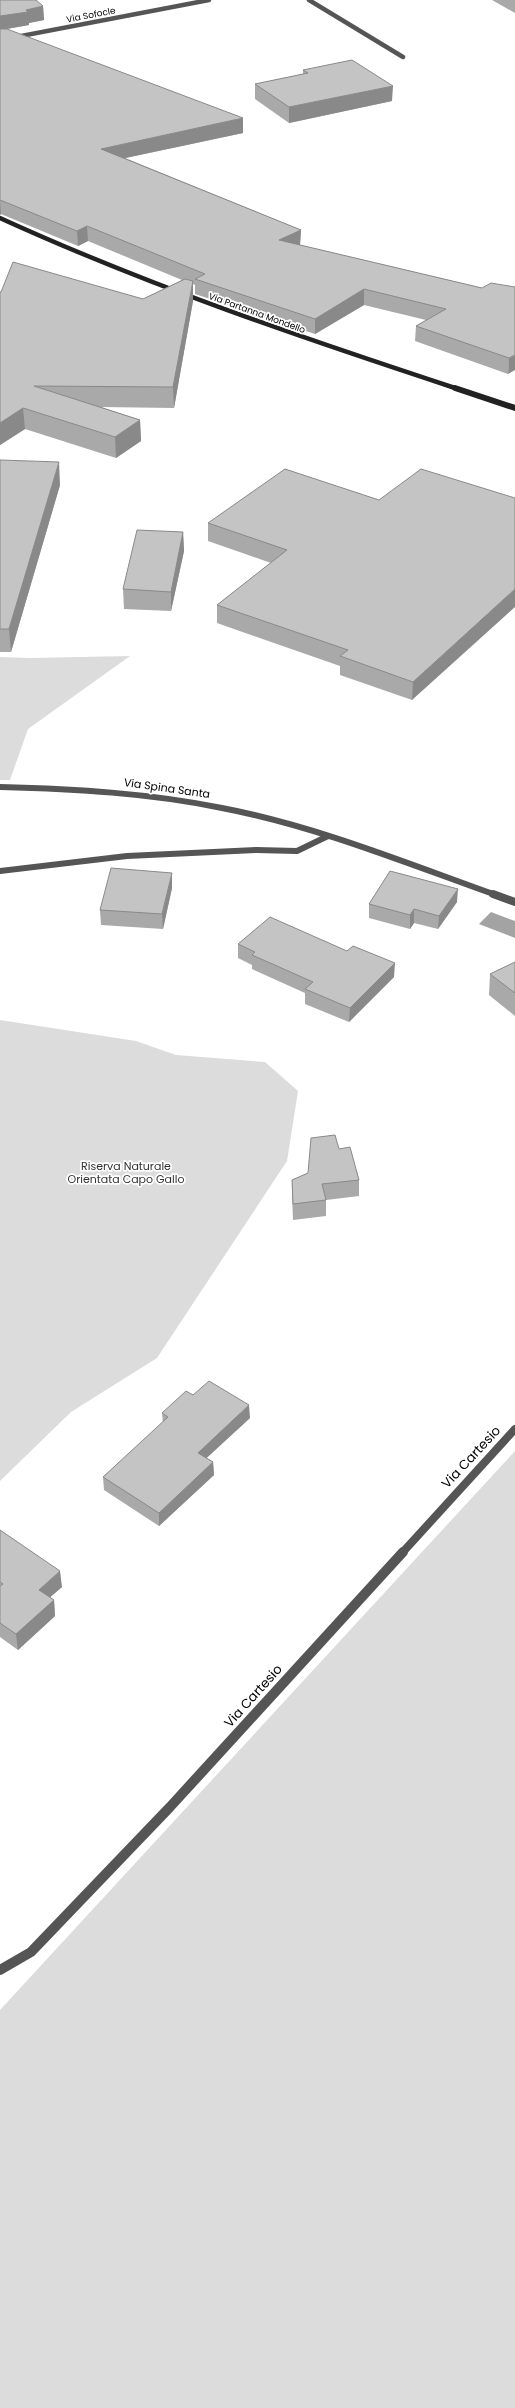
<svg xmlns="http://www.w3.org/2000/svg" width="515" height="2408" viewBox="0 0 515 2408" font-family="Poppins,sans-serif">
	<rect width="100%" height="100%" fill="#fff"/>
	<path fill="#dcdcdc" d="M130,656L28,729L10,780H0V657L30,658Z
		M0,1020L136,1041L176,1055L265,1062L298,1091L287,1161L157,1358L71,1412L0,1481Z
		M515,1451V2408H0V2010Z"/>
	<path fill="#a3a3a3" d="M491,912L515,921V938L479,924Z"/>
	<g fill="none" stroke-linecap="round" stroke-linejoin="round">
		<path stroke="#555" stroke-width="4.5" d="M309,0L403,57
			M0,40L209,0"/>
		<path stroke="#555" stroke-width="6" d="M0,787C75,789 149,793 222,808C316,826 406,863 496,895
			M0,871L127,856L256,850L297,851L328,836"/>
		<path stroke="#555" stroke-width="8" d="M493,894L515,902
			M402,1553L515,1429"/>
		<path stroke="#555" stroke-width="10" d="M0,1970L31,1952L170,1807L403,1552"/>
		<path stroke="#222" stroke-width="4.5" d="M0,218C149,286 303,338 458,389"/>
		<path stroke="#222" stroke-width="6" d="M455,388L515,408"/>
	</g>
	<path fill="#a9a9a9" d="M0,0L43,6L44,20L29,23V25L7,29L243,133L125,158L301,230L300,245L482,288L515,287L508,374L415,341L416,326L426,320L364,305L315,334L195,294V285L193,284V301L174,408L101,407L140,420L141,441L116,458L25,429L0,445V292L143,299L182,280L88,241L78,246L1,214L0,215Z
		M492,0H515V13Z
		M303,70L392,101L289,123L255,99V84L303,74Z
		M0,460L60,485L11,652H0Z
		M515,498L412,700L340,675V666L217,623V605L271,563L208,541V523L379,500Z
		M183,532L184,551L171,611L124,609L123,589Z
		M172,873V888L163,929L101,925L100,910Z
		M457,902L438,929L414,923L410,929L369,918V904Z
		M238,944L394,977L349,1022L305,1004V993L252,969V965L238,958Z
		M515,962V1016L489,995L490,974Z
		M339,1149L359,1180V1196L326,1200V1216L293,1220L292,1196V1180L308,1173Z
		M193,1395L250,1418L206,1458L213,1462L214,1475L159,1526L104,1490L103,1477L163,1423L162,1413Z
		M0,1530L62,1587L50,1597L54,1600L55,1616L18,1650L0,1637Z"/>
	<path fill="#898989" d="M43,6L44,20L29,23V25L0,30V16Z
		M393,86L392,101L289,123V107Z
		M243,118V133L102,163L101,149Z
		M0,200L1,214L0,215Z
		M87,226L88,241L78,246L77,231Z
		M301,230L300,245L279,255V240Z
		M193,281V301L174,408L173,387Z
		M364,289V305L315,334V319Z
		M515,355V370L508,374L509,358Z
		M23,408L25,429L0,445V423Z
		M140,420L141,441L116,458L115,437Z
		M59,462L60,485L11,652L9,629Z
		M183,532L184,551L171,611V592Z
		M515,589V607L412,700L413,682Z
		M172,873V888L163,929L162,914Z
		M458,889L457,902L438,929L439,916Z
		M414,909V923L410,929V915Z
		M395,963L394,977L349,1022L350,1008Z
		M249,1405L250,1418L198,1466V1453Z
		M213,1462L214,1475L159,1526V1513Z
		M60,1571L62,1587L40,1606L39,1590Z
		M54,1600L55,1616L18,1650L16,1634Z"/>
	<path fill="#c4c4c4" stroke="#898989" d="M0,0H36L43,6L26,10L28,12L0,16Z
		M0,29H7L243,118L101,149L301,230L279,240L482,288L491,283L515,287V355L509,358L416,326L446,309L364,289L315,319L195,279L205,274L87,226L77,231L0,200Z
		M352,60L393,86L289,107L255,84L308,73L303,70Z
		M13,262L143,299L185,279L193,281L173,387L34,386L140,420L115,437L23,408L0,423V292H1Z
		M0,460L59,462L9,629H0Z
		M285,469L379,500L421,469L515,498V589L413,682L340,656L348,650L217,605L287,550L208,523Z
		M137,530L183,532L171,592L123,589Z
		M111,868L172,873L162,914L100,910Z
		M390,871L458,889L439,916L414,909L410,915L369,904Z
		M270,917L347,951L353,946L395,963L350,1008L305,989L313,982L252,955L255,952L238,944Z
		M515,962V993L490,974Z
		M335,1135L339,1149L350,1147L359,1180L322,1184L326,1200L293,1204L292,1180L308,1173L311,1138Z
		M209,1381L249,1405L198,1453L213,1462L159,1513L103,1477L168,1417L162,1413L186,1391L193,1395Z
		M0,1530L60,1571L39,1590L54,1600L16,1634L0,1623V1586L3,1584L0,1582Z"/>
	<g text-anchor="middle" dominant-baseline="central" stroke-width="3.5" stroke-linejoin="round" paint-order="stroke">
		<g font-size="9" fill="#000" stroke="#fff">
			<text transform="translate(91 15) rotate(-11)">Via Sofocle</text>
			<text transform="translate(257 313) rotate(20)">Via Partanna Mondello</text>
		</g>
		<g font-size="11" fill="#000" stroke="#fff">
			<text transform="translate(167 788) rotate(8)">Via Spina Santa</text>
		</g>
		<g font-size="11" fill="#333" stroke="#fff">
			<text x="126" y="1166">Riserva Naturale<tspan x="126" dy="13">Orientata Capo Gallo</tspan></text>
		</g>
		<g font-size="13" fill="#000" stroke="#fff">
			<text transform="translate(471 1457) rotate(-47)">Via Cartesio</text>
			<text transform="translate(253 1696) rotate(-48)">Via Cartesio</text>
		</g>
	</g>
</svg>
